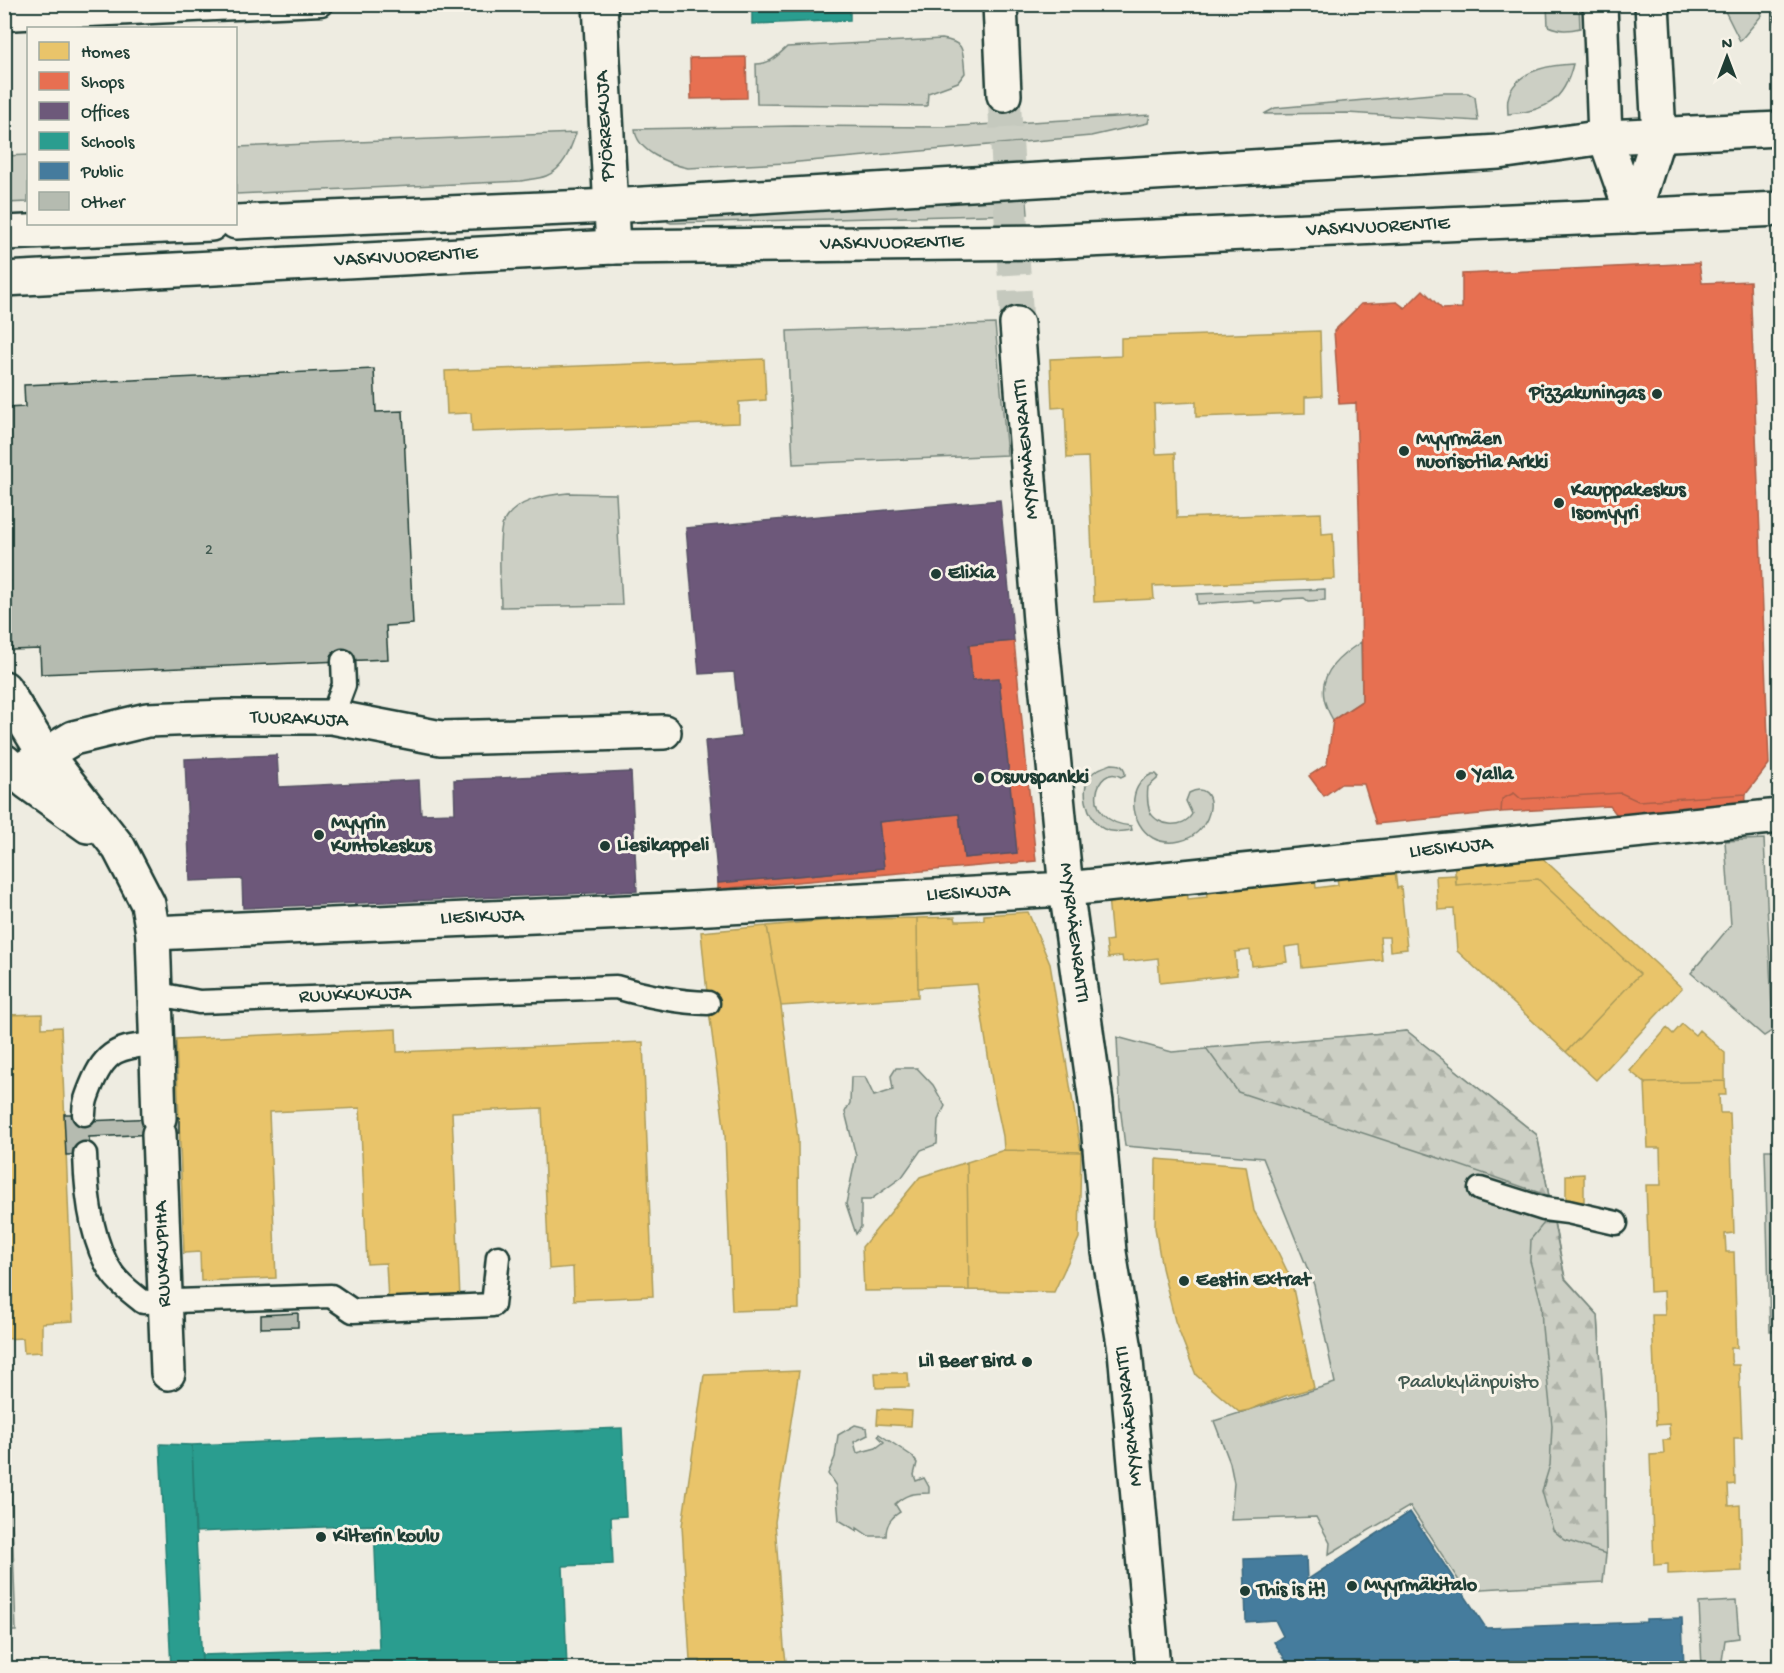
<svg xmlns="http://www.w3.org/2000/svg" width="1784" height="1673" viewBox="0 0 1784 1673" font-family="'Gochi Hand',sans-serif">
	<defs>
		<pattern id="forest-firs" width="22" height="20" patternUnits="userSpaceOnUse" patternTransform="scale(1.5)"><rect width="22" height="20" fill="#cccfc4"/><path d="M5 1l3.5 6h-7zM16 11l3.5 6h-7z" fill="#afb3a9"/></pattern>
	</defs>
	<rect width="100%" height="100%" fill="#eeece1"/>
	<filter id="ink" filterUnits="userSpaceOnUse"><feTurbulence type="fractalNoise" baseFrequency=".0167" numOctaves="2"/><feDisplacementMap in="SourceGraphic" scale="12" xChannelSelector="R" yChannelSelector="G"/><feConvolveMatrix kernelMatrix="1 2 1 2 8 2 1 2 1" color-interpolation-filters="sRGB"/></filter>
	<g filter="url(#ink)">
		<path fill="#cccfc4" stroke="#76867c" stroke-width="1.5" d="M1547,5H1579L1580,28C1568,31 1560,31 1548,26Z
			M1722,5H1758L1762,15L1740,41Z
			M942,39C967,43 962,51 965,73L958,82L928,93L927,106L757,104L756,64C770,64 777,56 787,47Z
			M1573,64C1564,102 1545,111 1508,114C1508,110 1507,104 1508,99C1514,71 1549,65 1573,64Z
			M1443,93H1468L1475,97L1478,121L1347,113L1264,114L1275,108Z
			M1150,115L1148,123L1091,136L787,163L688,168C669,164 636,151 635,129L794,126L943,127Z
			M576,133C570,150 564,169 546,176C538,179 529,179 521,181L236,194V147Z
			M28,155V202L5,203V156Z
			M1026,191L1028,214L671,223L668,222V217Z
			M995,324L1007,455L793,464L787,331Z
			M568,493L616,494L622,605L501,607C501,591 497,535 503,523C514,500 546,495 568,493Z
			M1325,589V600L1308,601L1304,598L1284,599L1281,601L1254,603L1252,600L1198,604L1197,594Z
			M1361,642L1362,701L1333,720C1329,713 1325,705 1324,698C1319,671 1343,654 1361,642Z
			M1112,764C1120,764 1125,766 1125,775L1121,777C1097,762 1077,821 1131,826L1132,830C1123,831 1113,833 1104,829C1087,820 1077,785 1094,772C1099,768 1106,766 1112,764Z
			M1152,774H1156L1158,776L1157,779L1148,787C1147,796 1147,804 1150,812C1158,827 1184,829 1192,814L1186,801L1189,793C1220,777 1217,833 1180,841C1171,843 1162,843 1153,838C1130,824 1125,786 1152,774Z
			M1764,839L1773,1030L1764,1036L1691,973L1731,925L1725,841Z
			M1407,1031L1537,1135L1565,1278L1598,1315L1604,1417L1606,1554L1603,1582L1465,1590L1410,1506L1329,1554L1330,1543L1316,1517L1231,1520L1234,1483L1230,1463L1214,1421L1335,1383L1314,1285L1263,1158L1125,1146L1120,1106L1117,1037L1172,1052Z
			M896,1068H917L933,1085L945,1106L938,1120L937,1144L921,1150L902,1177L870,1200H861V1227L856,1234L846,1204L856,1156L845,1112L850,1103L851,1077H865L874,1096L893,1090L891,1076Z
			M1765,1150H1779V1331H1770Z
			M1773,1365H1780L1779,1531Z
			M855,1425L867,1428L868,1435L854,1442L857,1453L876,1448L884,1442L878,1436L879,1434L912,1456L917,1463L914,1475L916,1481L924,1478L929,1487V1493C913,1493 906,1494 895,1504L900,1512C890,1518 886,1525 886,1536H869L857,1528V1531L839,1520L836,1486L828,1474L835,1457L838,1435Z
			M5,1436H9L16,1631H5Z
			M1736,1601L1739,1638L1725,1640L1721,1668H1702L1699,1603Z"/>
		<path fill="url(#forest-firs)" stroke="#76867c" stroke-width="1.5" d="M1407,1031L1537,1135L1549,1196L1433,1156L1238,1092L1206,1048Z
			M1544,1223H1554L1565,1279L1598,1315L1604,1417L1606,1554L1565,1540L1553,1530L1542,1491L1550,1465L1552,1426L1542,1327L1541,1302L1530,1261L1531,1239Z"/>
		<path fill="#e9c46a" stroke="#ac9c5a" stroke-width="1.5" d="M1320,331L1322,396L1305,397V413L1196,417V402L1154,404L1156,454L1175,453L1177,518L1321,513L1322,534L1333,533L1335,579L1153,586L1154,599L1094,602L1088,457L1067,458L1065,407L1052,408L1050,359L1121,356V338Z
			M764,359L766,400L739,402V423L472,432L471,413L447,414L445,371Z
			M1537,853L1682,988L1596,1080L1566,1052L1640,974L1538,879L1456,885L1454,860Z
			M1395,871L1397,888L1401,887L1407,949L1390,951L1389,937H1380L1382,960L1302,968L1300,945L1285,947L1287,962L1252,966L1250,950L1235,952L1237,975L1160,983L1158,958L1123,962L1122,956L1108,958L1106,941L1112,940L1108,897L1187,889L1188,899L1207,897L1206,889L1315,878L1316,888L1338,885L1337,877Z
			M1456,875V885L1538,879L1640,974L1566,1052L1457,951L1454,909L1438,910L1436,876Z
			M1028,912L1050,964L1081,1152L1004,1150L1003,1136L994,1094L977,984L918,988L917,918L955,917L956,921H962L984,920V915Z
			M917,918L918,997L781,1006L767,926L832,920Z
			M767,926L781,1006L798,1139L799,1309L732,1311L725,1135L708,1003L701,932Z
			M42,1014V1028L61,1027L73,1321L42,1323V1352L24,1353L23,1338L4,1339V1015Z
			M1682,1024L1695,1035L1699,1030L1725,1053V1081L1645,1083L1630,1071L1667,1028L1673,1034Z
			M396,1029L397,1052L643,1042L653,1296L574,1300L573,1267L549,1269L542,1108L452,1112L460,1299L388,1302L386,1263L367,1264L360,1108L269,1112L276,1278L201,1281L200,1252L184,1253L176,1039Z
			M1725,1081L1726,1095H1719L1720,1113H1730L1734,1233L1725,1234L1726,1252H1734L1737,1348H1731V1359L1732,1365H1739L1742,1438H1734L1735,1484L1728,1485L1729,1506L1740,1505L1742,1571L1668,1574V1564L1654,1565L1650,1455L1664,1454L1663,1440H1670L1669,1424L1656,1425L1652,1315H1665L1664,1291L1650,1292L1646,1185H1661L1660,1148H1648L1645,1083Z
			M1004,1150L1081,1152L1079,1238L1054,1292L969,1290L967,1162Z
			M1156,1159L1246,1166L1254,1211L1275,1246L1291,1279L1314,1388L1285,1396L1249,1410L1239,1412L1196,1375L1175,1321L1162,1268L1155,1228Z
			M967,1162L969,1290L864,1291L862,1247L920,1177Z
			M1584,1174V1202H1566V1175Z
			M799,1371L775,1522L784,1647L787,1668H701L700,1660H690L682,1526L704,1375Z
			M875,1373H908L909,1387L876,1388Z
			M878,1409L912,1411L911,1426L877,1424Z"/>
		<path fill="#e76f51" stroke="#ab6048" stroke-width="1.5" d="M746,57L747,98L691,99L690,58Z
			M1699,263L1702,283L1750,281L1769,764L1746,794L1638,801L1621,793L1521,799L1514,793L1502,799L1501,812L1376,824L1364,784H1341L1324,796L1309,776L1327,764L1333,720L1362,701L1361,578L1356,403L1339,404L1334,331L1361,304L1397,302L1405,308L1423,290L1442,309L1462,308V274Z
			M1014,641L1036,861L718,889V883L884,868L879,822L959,814L964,858L1017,853L999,678L972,680L969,645Z
			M1514,793L1521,799L1621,793L1638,801L1746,794L1745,814L1624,824L1610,806L1501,812L1502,799Z"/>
		<path fill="#6d597a" stroke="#565165" stroke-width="1.5" d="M1000,500L1014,641L969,645L972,680L999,678L1017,853L964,858L959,814L879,822L884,868L718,883L705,741L741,737L734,672L699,674L686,528Z
			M277,755L279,787L419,780L421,814L455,813L454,780L631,772L637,891L243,908L242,879L190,881L185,759Z"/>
		<path fill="#2a9d8f" stroke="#278074" stroke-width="1.5" d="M752,4H850V20L752,24Z
			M622,1428L626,1516L611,1517L613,1564L563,1566L567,1668H202V1655L379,1649L374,1525L195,1532L192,1445Z
			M160,1444L192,1445L202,1668H171Z"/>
		<path fill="#457b9d" stroke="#3a687e" stroke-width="1.5" d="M1410,1512L1486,1628L1646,1622V1619L1682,1618L1684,1668H1291L1274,1642L1283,1636L1275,1620L1246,1622L1244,1559L1306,1557L1307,1580Z
			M1772,1605H1780V1668H1776Z"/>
		<path fill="#b5bbb0" stroke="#1f3d34" stroke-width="1.5" d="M374,369L376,412L403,411L413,624L386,626L388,659L41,674L40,649L12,650L4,477V408L25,407L24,385Z
			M64,1114H87V1121L179,1117V1133L89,1137L90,1154L66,1155Z
			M298,1313V1327L261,1328V1315Z"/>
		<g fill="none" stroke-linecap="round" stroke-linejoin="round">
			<path stroke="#c5c9be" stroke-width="33" stroke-dasharray="33 16" stroke-linecap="butt" d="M1004,95L1017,324"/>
			<g stroke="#1f3d34" stroke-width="27">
				<path id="service" d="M4,19L321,4
					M332,717L344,685L343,661
					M154,993L199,1002L616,987C647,996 676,1002 708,1003
					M84,1114C84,1103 87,1096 91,1086C106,1050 118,1047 156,1044
					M85,1154C86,1191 91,1242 112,1273C120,1285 132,1293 143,1302L331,1296L353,1311L493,1305L498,1257
					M1480,1189L1544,1209L1568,1212L1616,1223"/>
			</g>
			<g stroke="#1f3d34" stroke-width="38">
				<path id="pedestrian" d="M1000,4L1004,95
					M1017,324L1040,621L1066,889L1096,1102L1109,1252L1125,1350L1153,1668
					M153,933L672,910L1066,889L1780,816"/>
			</g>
			<g stroke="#1f3d34" stroke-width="38">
				<path id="minor" d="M600,4L613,247
					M4,688L40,747L119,848L148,904L153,933L159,1118
					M4,761L27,782L88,826
					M17,772L73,738L147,720L226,717H332L441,738L664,732
					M159,1134L168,1373"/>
			</g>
			<g stroke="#1f3d34" stroke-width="38">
				<path id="tertiary" d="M1600,4L1605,137L1633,216
					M1633,216L1659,134L1652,4"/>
			</g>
			<g stroke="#1f3d34" stroke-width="38">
				<path id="secondary" d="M236,222L610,206L1499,152L1605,137L1780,129
					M4,233L211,224
					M4,279L613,247L1042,242L1780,209"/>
			</g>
			<use href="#service" stroke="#f7f3e8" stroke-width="22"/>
			<use href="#pedestrian" stroke="#f7f3e8" stroke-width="33"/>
			<use href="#minor" stroke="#f7f3e8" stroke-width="33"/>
			<use href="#tertiary" stroke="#f7f3e8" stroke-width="33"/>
			<use href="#secondary" stroke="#f7f3e8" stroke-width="33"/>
			<g stroke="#1f3d34" stroke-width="7">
				<path id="rail" d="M1777,4L1780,68"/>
			</g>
			<use href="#rail" stroke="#f7f3e8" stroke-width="4.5" stroke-dasharray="14" stroke-linecap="butt"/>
		</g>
	</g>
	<g fill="#1f3d34" stroke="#f7f3e8" stroke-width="2">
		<circle cx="1657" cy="394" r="6"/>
		<circle cx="1404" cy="451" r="6"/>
		<circle cx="1559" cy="503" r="6"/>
		<circle cx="936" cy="574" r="6"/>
		<circle cx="1461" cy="775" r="6"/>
		<circle cx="979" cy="778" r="6"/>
		<circle cx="319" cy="835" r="6"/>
		<circle cx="605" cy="846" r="6"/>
		<circle cx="1184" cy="1281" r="6"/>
		<circle cx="1027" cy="1362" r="6"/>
		<circle cx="321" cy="1537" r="6"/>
		<circle cx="1352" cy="1586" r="6"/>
		<circle cx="1245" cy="1591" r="6"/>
	</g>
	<g text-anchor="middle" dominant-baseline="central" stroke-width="6" stroke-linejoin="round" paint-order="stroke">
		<g font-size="16" fill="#445c53">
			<text x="209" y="551">2</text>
		</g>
		<g font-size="20" fill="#1f3d34" stroke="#f7f3e8">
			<text transform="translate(606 126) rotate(-93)">PYÖRREKUJA</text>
			<text transform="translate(1378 228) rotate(-3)">VASKIVUORENTIE</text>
			<text transform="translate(892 244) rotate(-1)">VASKIVUORENTIE</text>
			<text transform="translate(406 258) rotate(-3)">VASKIVUORENTIE</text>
			<text transform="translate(1027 449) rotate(-95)">MYYRMÄENRAITTI</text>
			<text transform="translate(299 720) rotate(2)">TUURAKUJA</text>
			<text transform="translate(1451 849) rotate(-6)">LIESIKUJA</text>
			<text transform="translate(968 894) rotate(-3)">LIESIKUJA</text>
			<text transform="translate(482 918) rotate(-2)">LIESIKUJA</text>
			<text transform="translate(1073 933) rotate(83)">MYYRMÄENRAITTI</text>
			<text transform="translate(355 996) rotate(-2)">RUUKKUKUJA</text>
			<text transform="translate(164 1254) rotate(-92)">RUUKKUPIHA</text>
			<text transform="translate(1130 1416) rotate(-96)">MYYRMÄENRAITTI</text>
		</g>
		<g font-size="20" font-weight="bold" fill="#1f3d34" stroke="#f7f3e8" text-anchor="start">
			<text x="1645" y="394" text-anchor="end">Pizzakuningas</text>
			<text x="1416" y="440">Myyrmäen<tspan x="1416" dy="23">nuorisotila Arkki</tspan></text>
			<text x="1571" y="491">Kauppakeskus<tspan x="1571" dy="23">Isomyyri</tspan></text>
			<text x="948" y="574">Elixia</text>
			<text x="1473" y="775">Yalla</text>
			<text x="991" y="778">Osuuspankki</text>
			<text x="331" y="824">Myyrin<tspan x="331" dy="23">Kuntokeskus</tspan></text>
			<text x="617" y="846">Liesikappeli</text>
			<text x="1196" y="1281">Eestin Extrat</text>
			<text x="1015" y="1362" text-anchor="end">Lil Beer Bird</text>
			<text x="333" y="1537">Kilterin koulu</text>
			<text x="1364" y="1586">Myyrmäkitalo</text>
			<text x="1257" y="1591">This is it!</text>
		</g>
		<g font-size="20" fill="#425a51" stroke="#f7f3e8">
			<text x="1469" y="1383">Paalukylänpuisto</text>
		</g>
	</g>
	<rect width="1784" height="1673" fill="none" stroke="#f7f3e8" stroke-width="24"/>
	<rect x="12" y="12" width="1760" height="1649" fill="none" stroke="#1f3d34" stroke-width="2" filter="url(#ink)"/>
	<rect x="27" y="27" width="210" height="198" fill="#f7f3e8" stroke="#a1aaa0" stroke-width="1.5"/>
	<rect x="39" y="42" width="30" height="18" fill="#e9c46a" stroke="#a1aaa0" stroke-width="1.5"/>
	<text x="81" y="57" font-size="18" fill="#1f3d34">Homes</text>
	<rect x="39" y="72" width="30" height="18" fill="#e76f51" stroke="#a1aaa0" stroke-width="1.5"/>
	<text x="81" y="87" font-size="18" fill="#1f3d34">Shops</text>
	<rect x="39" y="102" width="30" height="18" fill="#6d597a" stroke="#a1aaa0" stroke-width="1.5"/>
	<text x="81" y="117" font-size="18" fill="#1f3d34">Offices</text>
	<rect x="39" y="132" width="30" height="18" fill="#2a9d8f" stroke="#a1aaa0" stroke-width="1.5"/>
	<text x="81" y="147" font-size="18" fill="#1f3d34">Schools</text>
	<rect x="39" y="162" width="30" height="18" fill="#457b9d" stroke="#a1aaa0" stroke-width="1.5"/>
	<text x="81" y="177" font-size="18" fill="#1f3d34">Public</text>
	<rect x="39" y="192" width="30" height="18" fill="#b5bbb0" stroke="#a1aaa0" stroke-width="1.5"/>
	<text x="81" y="207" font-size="18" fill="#1f3d34">Other</text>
	<g transform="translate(1727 57)" stroke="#f7f3e8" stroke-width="4.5" paint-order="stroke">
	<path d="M0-4.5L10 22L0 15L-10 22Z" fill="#1f3d34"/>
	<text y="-9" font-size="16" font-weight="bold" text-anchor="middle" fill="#1f3d34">N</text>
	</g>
</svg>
